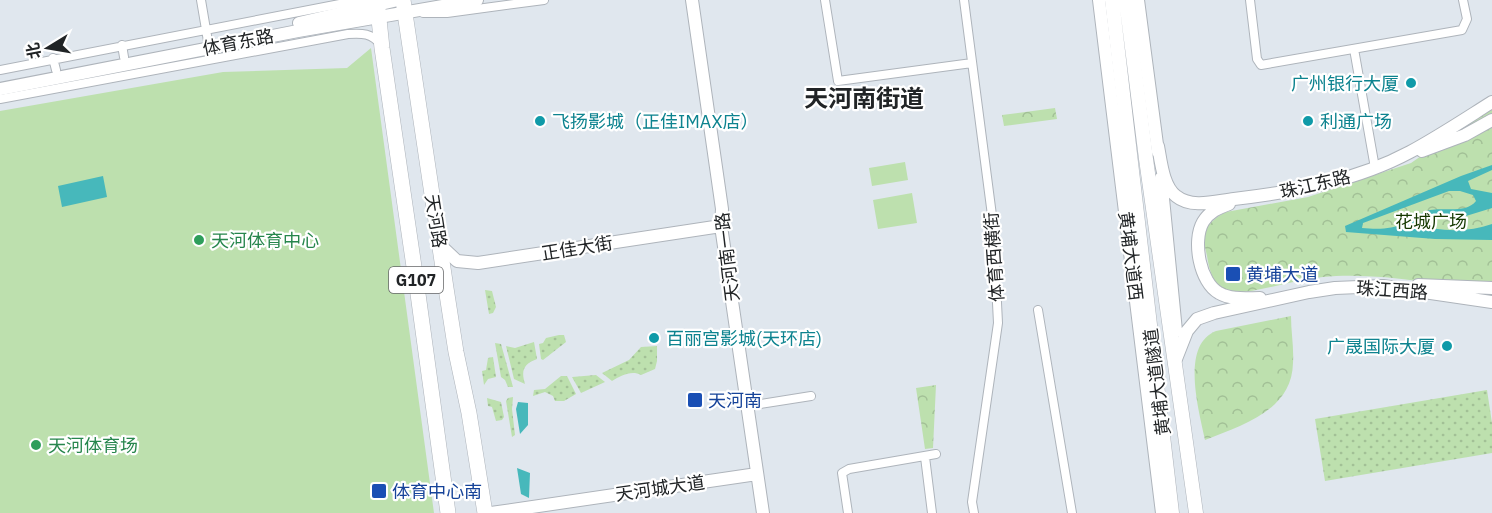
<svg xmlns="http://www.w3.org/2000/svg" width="1492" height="513" viewBox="0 0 1492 513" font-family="'IBM Plex Sans','Noto Sans SC',sans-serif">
	<defs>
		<pattern id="grass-dots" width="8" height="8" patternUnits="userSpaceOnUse" patternTransform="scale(1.5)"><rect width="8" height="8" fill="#bde0ae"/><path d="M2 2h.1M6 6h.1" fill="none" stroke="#a2c096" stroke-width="1.8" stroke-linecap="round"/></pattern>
		<pattern id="park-crowns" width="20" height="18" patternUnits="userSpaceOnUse" patternTransform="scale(1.5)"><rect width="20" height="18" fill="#bde0ae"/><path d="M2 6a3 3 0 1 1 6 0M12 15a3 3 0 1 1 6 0" fill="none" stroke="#a2c096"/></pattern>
	</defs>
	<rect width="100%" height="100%" fill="#e0e7ee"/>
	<path fill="url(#grass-dots)" d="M485,290L492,291L496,307L493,313L489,314Z
		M559,335H564L566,342L543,360L541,359L539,344L543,343L546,338Z
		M534,342L537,359C523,364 521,371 525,384L514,379L506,346L515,348Z
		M495,343L501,344L513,387H508L505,380L501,377Z
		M657,346V361L655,369L641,375C631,370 621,376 612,381L602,373L629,360L641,347Z
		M493,357L496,377L488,379L484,385L482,371L486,370L488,358Z
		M596,375L605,382L581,393L572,377Z
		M561,376H567L576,394L564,401H555L553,396L545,392L533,396L534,390L545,389Z
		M1487,390L1492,423V453L1325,481L1315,419Z
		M513,397L512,409L515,435L512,437L506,401L508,398Z
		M487,398L501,402L504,417L502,420L496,421L492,407L488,406Z"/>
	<path fill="url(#park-crowns)" d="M1492,107V293C1440,284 1376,272 1323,277C1293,280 1263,291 1233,293C1214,288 1210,274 1207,256C1206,250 1203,243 1204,237C1205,225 1216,217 1226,212L1308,197L1411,163Z
		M1055,108L1057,119L1004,126L1002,115Z
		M1291,316C1291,332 1294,347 1293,363C1292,411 1242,425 1205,440C1199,411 1180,345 1216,331Z
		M936,385L933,448L925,449L916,388Z"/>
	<path fill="#bde0ae" d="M371,48L434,513H0V111L223,72L347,68Z
		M905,162L908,180L872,186L869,168Z
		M912,193L917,223L878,229L873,200Z"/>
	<path fill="#47b8bb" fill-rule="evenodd" d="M1492,165V170L1468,181L1471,189L1492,193V208L1466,216L1422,220L1411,225C1438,230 1465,234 1492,224V240L1435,239L1346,232L1345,226L1461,176ZM1449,191H1460L1473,195L1476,201C1466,214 1444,207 1430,210C1421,212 1413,219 1404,223C1392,230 1375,229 1362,228L1363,223Z
		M103,176L107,197L62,207L58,186Z
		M518,402L528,403V425L520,434L516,409Z
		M517,468L530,473L529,498L521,494Z"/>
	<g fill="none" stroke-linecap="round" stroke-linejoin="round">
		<g stroke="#aeb4bb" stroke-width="10">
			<path id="street" d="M201,0L210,53
				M825,0L838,81L972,63
				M964,0L993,223L998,323L972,502L974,513
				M1250,0L1257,59L1261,65L1462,30L1467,19L1463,0
				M423,13H447L544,0
				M122,45L124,57
				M1354,49L1375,168
				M53,58L56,70
				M0,70L355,1H367L376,5
				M0,99L348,34C362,33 372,33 381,45
				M1038,310L1072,513
				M748,406L811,396
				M925,457L932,513
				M848,513L842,473L849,469L936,454"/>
		</g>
		<g stroke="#aeb4bb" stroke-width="14">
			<path id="secondary" d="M692,0L722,209L721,226L763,513
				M1099,0L1162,513
				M1138,0L1158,152
				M299,23L398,0
				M0,89L298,31L477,0
				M1158,146C1161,162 1163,186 1176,196C1192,209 1216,201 1234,199C1294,192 1356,181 1410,152C1438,137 1465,119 1492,102
				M1422,151L1465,135L1492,120
				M1161,178L1176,331
				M1229,204C1218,208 1209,212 1203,222C1192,241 1200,283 1219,293C1231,300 1247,298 1260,298
				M439,244L457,261L478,263L721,226
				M1418,285L1492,288
				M1176,359L1187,331L1197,319L1214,313L1309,292L1335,288L1383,286L1492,302
				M491,513L757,474"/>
		</g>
		<g stroke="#aeb4bb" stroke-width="15">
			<path id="primary" d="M1112,0L1172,513
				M1126,0L1146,159L1196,513"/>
		</g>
		<g stroke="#aeb4bb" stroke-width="16">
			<path id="highway" d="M377,0L382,48L418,294L448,513
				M403,0L446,288L456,352L469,413L485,513"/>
		</g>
		<use href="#street" stroke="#fff" stroke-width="8"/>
		<use href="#secondary" stroke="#fff" stroke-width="12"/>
		<use href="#primary" stroke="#fff" stroke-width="14"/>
		<use href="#highway" stroke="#fff" stroke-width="15"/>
	</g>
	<g fill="#0f9aa8" stroke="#fff" stroke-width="2">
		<circle cx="1411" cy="83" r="6"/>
		<circle cx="540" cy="121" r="6"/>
		<circle cx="1308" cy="121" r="6"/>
		<circle cx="654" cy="338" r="6"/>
		<circle cx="1447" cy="346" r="6"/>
	</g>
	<g fill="#2e9e5b" stroke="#fff" stroke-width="2">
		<circle cx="199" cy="240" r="6"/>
		<circle cx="36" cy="445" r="6"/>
	</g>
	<g fill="#1a4fb4" stroke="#fff" stroke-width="2">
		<rect x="1225" y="266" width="16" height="16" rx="3"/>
		<rect x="687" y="392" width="16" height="16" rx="3"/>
		<rect x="371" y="483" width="16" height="16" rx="3"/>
	</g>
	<g text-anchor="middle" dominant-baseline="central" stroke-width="4.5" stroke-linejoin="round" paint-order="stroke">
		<rect fill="#fff" stroke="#646667" stroke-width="1.5" x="389" y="267" width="54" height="26" rx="4.5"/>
		<g font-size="16" font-weight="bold" fill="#212426">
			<text x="416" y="280">G107</text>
		</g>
		<g font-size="18" fill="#212426" stroke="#fff">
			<text transform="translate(238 42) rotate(-11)">体育东路</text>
			<text transform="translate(1315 184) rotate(-13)">珠江东路</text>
			<text transform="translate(436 221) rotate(81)">天河路</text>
			<text transform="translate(577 248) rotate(-9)">正佳大街</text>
			<text transform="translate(1131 256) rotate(83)">黄埔大道西</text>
			<text transform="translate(727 257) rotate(-97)">天河南一路</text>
			<text transform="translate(994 257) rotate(-94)">体育西横街</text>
			<text transform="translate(1392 290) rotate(4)">珠江西路</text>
			<text transform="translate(1157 382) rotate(-97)">黄埔大道隧道</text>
			<text transform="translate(660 488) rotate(-8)">天河城大道</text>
		</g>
		<g font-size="18" fill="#0d838f" stroke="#fff" text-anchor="start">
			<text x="1399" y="83" text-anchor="end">广州银行大厦</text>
			<text x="552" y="121">飞扬影城（正佳IMAX店）</text>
			<text x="1320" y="121">利通广场</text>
			<text x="666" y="338">百丽宫影城(天环店)</text>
			<text x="1435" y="346" text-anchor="end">广晟国际大厦</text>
		</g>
		<g font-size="18" fill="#153800" stroke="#fff">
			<text x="1431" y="221">花城广场</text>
		</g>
		<g font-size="18" fill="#27864d" stroke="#fff" text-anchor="start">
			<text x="211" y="240">天河体育中心</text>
			<text x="48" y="445">天河体育场</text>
		</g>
		<g font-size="18" fill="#164399" stroke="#fff" text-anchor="start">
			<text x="1246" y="274">黄埔大道</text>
			<text x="708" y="400">天河南</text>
			<text x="392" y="491">体育中心南</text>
		</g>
		<g font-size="24" font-weight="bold" fill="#212426" stroke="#fff">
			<text x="864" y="98">天河南街道</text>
		</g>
	</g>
	<g transform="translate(48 48) rotate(259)" stroke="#ffffff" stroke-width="4.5" paint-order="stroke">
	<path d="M0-4.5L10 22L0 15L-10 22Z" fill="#212426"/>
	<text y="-9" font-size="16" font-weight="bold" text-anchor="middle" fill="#212426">北</text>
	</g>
</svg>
